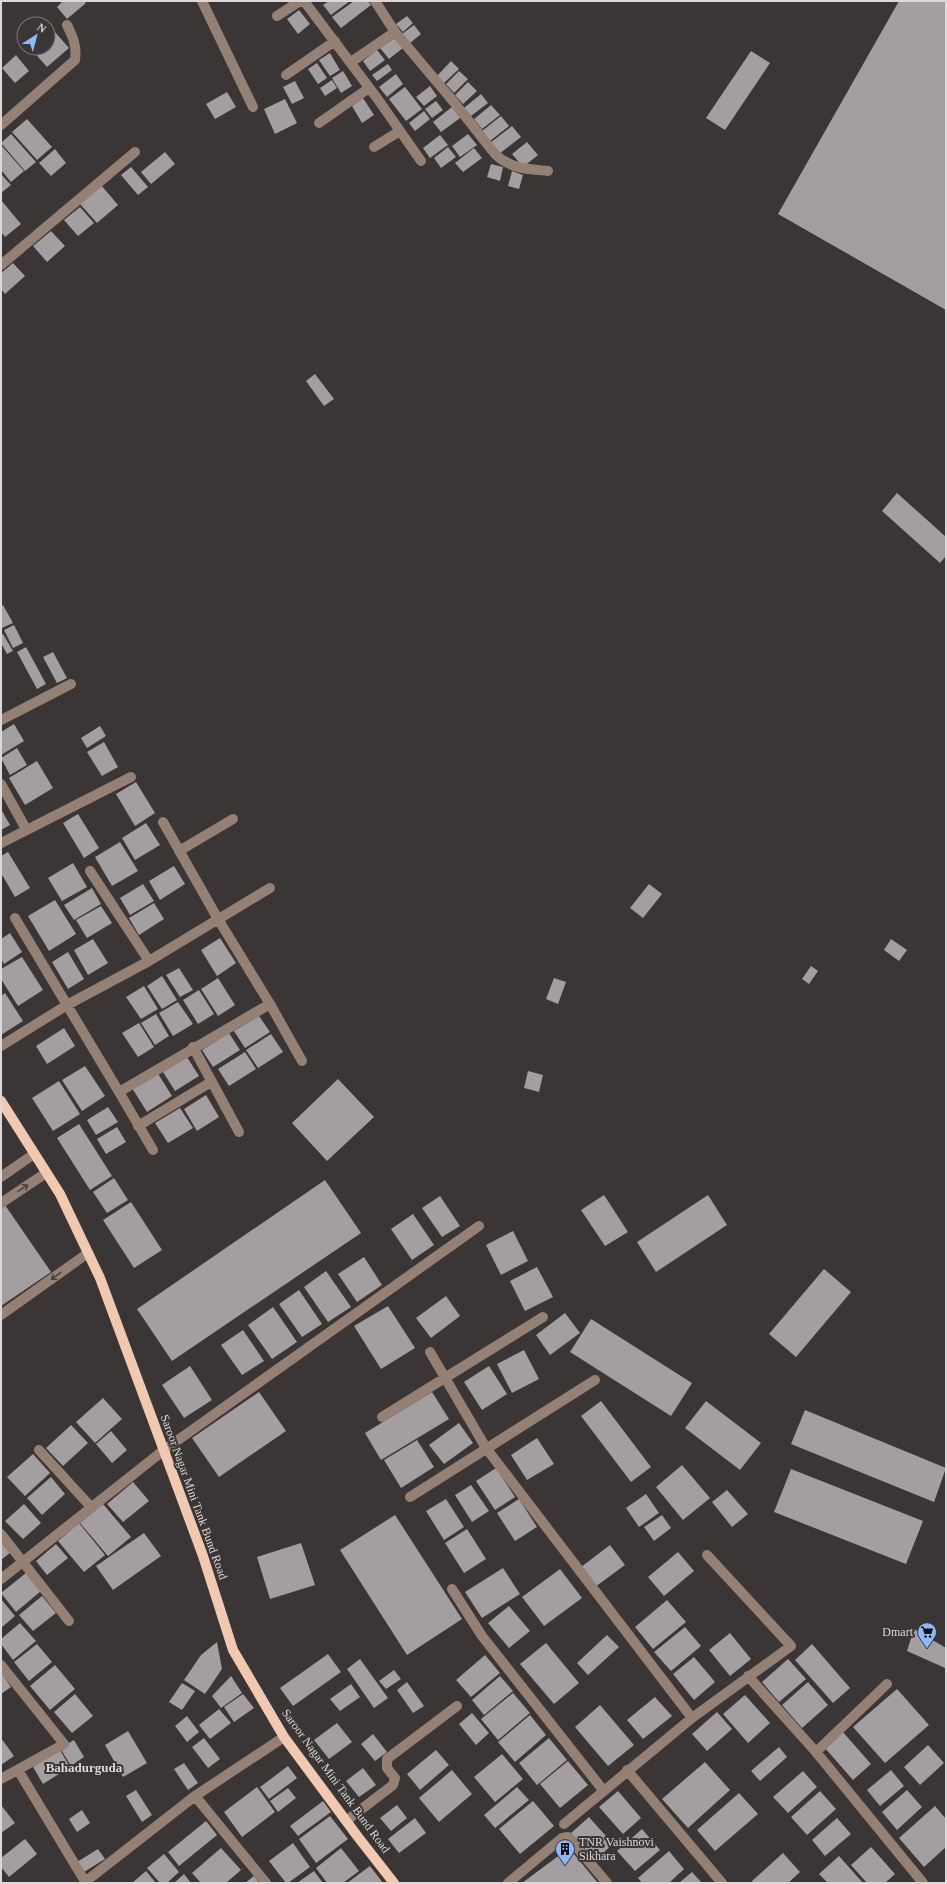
<svg xmlns="http://www.w3.org/2000/svg" width="947" height="1884" viewBox="0 0 947 1884" font-family="'Times New Roman',serif">
	<rect width="100%" height="100%" fill="#3a3635"/>
	<path fill="#a39e9f" d="M63,1H84L86,3L67,19L57,7Z
		M329,1H350L331,15L323,5Z
		M354,1H368L371,5L341,28L332,17Z
		M899,1H946V310L778,214Z
		M299,10L310,24L298,34L287,19Z
		M407,16L413,23L403,32L396,24Z
		M414,25L421,34L410,43L402,34Z
		M54,31L69,48L47,67L32,50L35,48H48V36Z
		M395,38L403,48L389,59L380,48Z
		M377,50L385,60L370,71L363,61Z
		M751,51L770,63L725,130L706,118Z
		M330,53L340,70L330,76L319,60Z
		M16,55L29,71L15,83L2,68Z
		M451,61L459,69L444,83L437,76Z
		M317,63L327,78L318,84L308,69Z
		M388,64L392,70L377,81L372,75Z
		M343,71L352,86L341,93L332,78Z
		M459,71L468,79L454,93L446,84Z
		M396,74L403,84L387,97L379,87Z
		M332,80L337,88L325,96L320,88Z
		M295,81L304,98L292,104L283,87Z
		M468,82L477,91L463,104L455,95Z
		M430,86L437,96L424,106L416,97Z
		M405,87L422,109L406,121L389,99Z
		M227,92L236,107L215,119L206,104Z
		M481,94L488,103L471,116L464,108Z
		M363,98L374,115L362,123L352,106Z
		M285,99L297,123L275,134L264,109Z
		M436,101L443,110L432,118L425,109Z
		M491,105L500,115L482,129L474,119Z
		M452,107L460,118L441,132L433,122Z
		M424,111L430,119L415,131L409,123Z
		M501,116L509,126L490,141L482,131Z
		M27,119L52,147L37,160L12,132Z
		M512,126L521,137L499,154L490,143Z
		M11,134L36,162L25,171L1,143Z
		M468,134L477,145L460,157L452,146Z
		M440,135L448,145L430,158L423,148Z
		M527,142L538,155L523,167L512,154Z
		M1,145L24,171L11,182L1,170Z
		M448,147L456,157L441,168L434,158Z
		M474,148L482,158L463,172L455,163Z
		M55,149L66,163L51,176L39,163Z
		M165,152L175,164L151,184L141,172Z
		M491,164L503,167L500,181L487,177Z
		M131,167L148,187L138,195L121,175Z
		M512,171L523,175L519,189L508,186Z
		M1,174L11,185L1,193Z
		M101,185L118,205L97,223L79,203Z
		M1,200L21,224L5,237L1,232Z
		M80,207L94,223L78,236L64,220Z
		M51,231L65,246L47,262L33,246Z
		M13,263L25,276L5,294L1,289V273Z
		M315,374L334,399L324,406L306,381Z
		M897,493L946,537V556L940,563L882,511Z
		M3,605L13,623L2,628L1,606Z
		M14,625L23,643L13,648L4,630Z
		M3,634L13,651L7,654L1,643V635Z
		M26,647L46,684L37,689L17,652Z
		M53,652L67,678L57,683L43,657Z
		M14,724L24,741L1,755V732Z
		M100,726L106,736L87,748L81,738Z
		M104,742L118,767L102,776L87,752Z
		M17,748L27,765L10,775L1,758Z
		M37,761L53,788L25,805L9,778Z
		M136,782L155,813L135,826L116,794Z
		M1,809L10,825L1,830Z
		M78,814L99,848L84,858L63,823Z
		M146,823L160,845L135,860L122,838Z
		M120,842L138,871L112,886L95,857Z
		M8,852L30,888L15,897L1,873V856Z
		M73,863L87,887L62,901L48,878Z
		M174,866L185,884L160,900L149,881Z
		M143,884L154,901L130,915L120,898Z
		M649,884L662,894L643,918L630,908Z
		M92,888L101,904L74,920L64,905Z
		M55,900L76,934L49,951L28,916Z
		M154,903L164,919L139,935L129,918Z
		M101,906L112,923L87,938L76,920Z
		M10,933L22,952L4,964L1,959V939Z
		M220,938L236,963L217,976L201,950Z
		M93,939L108,963L88,975L74,950Z
		M891,939L907,950L899,961L884,950Z
		M68,952L84,979L68,989L52,962Z
		M22,957L43,990L18,1006L1,979V969Z
		M811,966L818,971L809,984L802,979Z
		M179,968L193,990L180,997L166,975Z
		M162,976L177,1000L162,1009L147,986Z
		M218,978L235,1005L218,1016L201,989Z
		M554,978L566,982L558,1004L546,999Z
		M144,986L158,1009L141,1019L126,997Z
		M199,990L214,1014L198,1024L183,1000Z
		M5,993L23,1021L1,1035V996Z
		M178,1002L193,1024L173,1036L159,1013Z
		M156,1014L169,1036L155,1045L141,1023Z
		M259,1016L270,1032L245,1048L234,1031Z
		M139,1023L154,1047L138,1057L122,1033Z
		M64,1028L75,1046L47,1064L36,1046Z
		M229,1033L240,1050L213,1067L202,1050Z
		M271,1034L283,1052L258,1068L246,1050Z
		M245,1052L256,1069L229,1086L218,1069Z
		M187,1057L199,1076L175,1091L163,1072Z
		M85,1066L105,1096L82,1111L62,1080Z
		M528,1071L543,1075L539,1092L524,1088Z
		M157,1072L172,1096L147,1112L132,1088Z
		M338,1079L374,1117L327,1161L292,1123Z
		M59,1081L80,1114L53,1131L32,1098Z
		M206,1095L219,1117L197,1131L184,1109Z
		M108,1107L118,1122L96,1135L87,1120Z
		M180,1108L193,1128L168,1143L155,1123Z
		M79,1124L112,1176L90,1190L57,1138Z
		M117,1127L126,1142L106,1154L97,1139Z
		M114,1178L128,1200L107,1213L93,1192Z
		M325,1180L361,1233L172,1361L137,1309Z
		M604,1195L628,1232L605,1246L581,1210Z
		M708,1195L727,1225L656,1272L637,1242Z
		M440,1196L460,1226L442,1237L422,1208Z
		M131,1202L162,1250L134,1268L103,1220Z
		M5,1205L51,1272L1,1306V1208Z
		M413,1214L434,1245L412,1260L391,1229Z
		M513,1231L528,1261L501,1275L486,1245Z
		M364,1257L382,1285L357,1302L338,1274Z
		M537,1267L553,1297L525,1311L510,1281Z
		M824,1269L851,1292L796,1357L769,1334Z
		M326,1271L351,1307L328,1322L304,1287Z
		M299,1290L322,1324L302,1337L279,1304Z
		M446,1296L460,1316L431,1338L416,1318Z
		M388,1306L415,1348L381,1369L354,1326Z
		M273,1307L297,1342L272,1359L248,1325Z
		M565,1313L580,1333L550,1355L536,1335Z
		M591,1319L692,1383L671,1416L570,1352Z
		M243,1330L264,1361L242,1375L221,1345Z
		M524,1350L539,1379L512,1393L497,1364Z
		M190,1366L212,1400L184,1418L162,1385Z
		M489,1366L507,1394L482,1410L464,1382Z
		M259,1392L286,1431L219,1477L192,1438Z
		M432,1392L449,1419L381,1460L365,1433Z
		M103,1398L122,1419L95,1443L76,1422Z
		M601,1401L651,1467L631,1482L581,1416Z
		M706,1401L761,1443L740,1470L685,1428Z
		M805,1410L946,1468L934,1502L791,1444Z
		M459,1423L473,1443L444,1464L429,1445Z
		M71,1425L88,1443L63,1466L46,1448Z
		M111,1431L127,1450L112,1463L96,1444Z
		M537,1438L554,1464L527,1480L511,1455Z
		M417,1440L434,1467L401,1488L384,1460Z
		M33,1454L50,1473L25,1496L7,1477Z
		M682,1465L710,1498L683,1520L656,1487Z
		M496,1468L515,1497L495,1510L476,1481Z
		M791,1469L923,1521L906,1564L774,1512Z
		M51,1477L65,1494L42,1515L27,1498Z
		M133,1482L149,1501L123,1522L107,1504Z
		M471,1485L489,1511L472,1522L455,1495Z
		M727,1490L748,1514L732,1527L712,1502Z
		M646,1494L659,1513L639,1527L626,1508Z
		M446,1499L464,1527L444,1540L426,1511Z
		M519,1499L537,1527L515,1541L497,1513Z
		M24,1504L41,1523L23,1539L5,1521Z
		M103,1504L131,1537L108,1556L80,1523Z
		M395,1515L462,1619L407,1655L340,1550Z
		M662,1515L671,1528L654,1541L644,1527Z
		M79,1523L105,1555L84,1572L58,1541Z
		M467,1529L486,1559L464,1573L445,1543Z
		M144,1533L161,1556L113,1590L96,1566Z
		M1,1542L10,1553L1,1560Z
		M301,1543L315,1585L270,1599L257,1557Z
		M56,1544L68,1558L47,1575L36,1561Z
		M610,1545L625,1565L595,1587L581,1567Z
		M678,1552L694,1571L664,1596L648,1577Z
		M503,1568L520,1594L482,1618L465,1592Z
		M560,1569L582,1598L544,1626L522,1597Z
		M26,1573L41,1591L16,1612L1,1593Z
		M42,1596L56,1613L33,1631L19,1615Z
		M1,1599L15,1616L1,1628Z
		M667,1600L686,1622L653,1649L635,1627Z
		M509,1606L530,1631L509,1648L488,1623Z
		M20,1623L36,1641L13,1660L1,1644V1639Z
		M685,1627L701,1646L671,1671L654,1652Z
		M914,1629L946,1648L945,1668L907,1651Z
		M730,1633L751,1659L730,1676L709,1650Z
		M607,1635L619,1647L588,1675L577,1663Z
		M217,1642L222,1669L205,1694L184,1680L201,1655Z
		M546,1643L579,1683L554,1704L520,1664Z
		M37,1644L52,1662L29,1681L14,1662Z
		M812,1644L850,1688L833,1703L795,1660Z
		M328,1654L341,1672L293,1706L280,1688Z
		M485,1655L500,1673L471,1697L456,1680Z
		M694,1657L715,1682L694,1700L673,1674Z
		M360,1659L388,1698L374,1708L347,1669Z
		M788,1659L806,1679L779,1702L762,1682Z
		M55,1665L75,1689L50,1710L30,1686Z
		M394,1670L401,1679L386,1689L379,1681Z
		M1,1672L11,1687L1,1694Z
		M231,1676L242,1693L221,1708L212,1696Z
		M500,1676L513,1691L484,1715L472,1700Z
		M407,1682L424,1706L413,1713L397,1690Z
		M808,1682L828,1705L802,1728L782,1705Z
		M182,1683L195,1691L182,1710L169,1702Z
		M351,1684L360,1697L340,1711L330,1699Z
		M897,1689L929,1725L885,1763L853,1727Z
		M513,1693L530,1713L498,1740L481,1719Z
		M75,1694L93,1716L72,1733L54,1712Z
		M243,1694L254,1708L234,1722L224,1707Z
		M745,1695L770,1723L748,1743L723,1714Z
		M655,1697L672,1716L643,1739L627,1720Z
		M600,1705L634,1745L608,1766L575,1727Z
		M219,1709L231,1723L210,1739L199,1725Z
		M717,1712L732,1729L707,1751L692,1734Z
		M472,1713L489,1733L476,1745L459,1724Z
		M530,1715L546,1735L515,1762L498,1742Z
		M187,1716L199,1732L187,1742L175,1726Z
		M337,1723L352,1742L329,1759L314,1740Z
		M128,1731L147,1763L123,1777L105,1745Z
		M842,1731L871,1764L853,1780L824,1747Z
		M373,1734L387,1752L375,1761L361,1744Z
		M1,1738L14,1756L1,1765Z
		M204,1738L220,1759L208,1768L192,1747Z
		M549,1738L567,1760L537,1785L519,1763Z
		M74,1740L84,1757L71,1766L60,1748Z
		M928,1745L944,1763L920,1785L904,1767Z
		M779,1747L787,1757L760,1781L751,1771Z
		M60,1750L70,1767L43,1784L33,1767Z
		M436,1750L449,1765L420,1790L407,1774Z
		M502,1754L523,1779L495,1802L474,1777Z
		M568,1761L588,1785L560,1808L540,1784Z
		M705,1762L730,1790L688,1828L662,1799Z
		M184,1763L198,1783L188,1790L174,1769Z
		M288,1766L297,1778L269,1799L260,1787Z
		M363,1768L376,1785L359,1797L346,1781Z
		M452,1770L472,1794L439,1822L419,1798Z
		M891,1770L904,1786L880,1806L867,1790Z
		M803,1771L817,1787L788,1813L773,1797Z
		M257,1787L275,1812L242,1837L224,1812Z
		M517,1787L529,1800L495,1828L484,1815Z
		M288,1788L296,1798L278,1812L270,1801Z
		M136,1790L152,1815L142,1822L126,1796Z
		M907,1790L922,1807L897,1830L882,1812Z
		M618,1791L641,1818L623,1834L599,1807Z
		M820,1791L836,1809L807,1835L791,1817Z
		M739,1793L758,1814L715,1851L697,1830Z
		M323,1801L331,1812L298,1836L290,1826Z
		M533,1801L554,1826L520,1854L499,1829Z
		M1,1805L15,1823L1,1833Z
		M397,1805L407,1818L391,1831L380,1818Z
		M935,1806L946,1819V1847L924,1867L899,1838Z
		M82,1810L90,1823L77,1832L69,1819Z
		M330,1816L348,1839L316,1863L299,1839Z
		M589,1817L613,1844L595,1860L571,1833Z
		M415,1818L426,1833L399,1853L388,1839Z
		M837,1818L851,1834L825,1856L812,1840Z
		M206,1821L217,1835L179,1866L168,1852Z
		M642,1829L660,1850L635,1871L617,1851Z
		M25,1839L37,1854L9,1877L1,1867V1858Z
		M293,1843L310,1867L288,1883H286L269,1861Z
		M871,1847L895,1874L885,1883H867L851,1865Z
		M221,1848L241,1870L226,1883H201L192,1873Z
		M341,1848L359,1871L343,1883H327L316,1868Z
		M569,1848L598,1883H522Z
		M98,1849L105,1859L84,1872L77,1862Z
		M669,1851L684,1869L669,1883H642L638,1878Z
		M783,1853L800,1872L788,1883H753L752,1881Z
		M164,1854L179,1872L167,1883H160L147,1868Z
		M839,1856L863,1883H828L819,1874Z
		M370,1866L383,1883H347Z
		M146,1871L156,1883H132Z
		M314,1871L323,1883H297Z
		M692,1872L702,1883H679Z
		M184,1874L191,1883H174Z
		M254,1876L259,1883H245Z"/>
	<g fill="none" stroke-linecap="round" stroke-linejoin="round">
		<path stroke="#948174" stroke-width="10" d="M202,1L253,107
			M304,1L377,98L421,161
			M375,1L395,32L453,101L495,154C510,169 529,169 548,171
			M277,16L300,1
			M351,62L395,32
			M286,75L335,41
			M319,123L369,88
			M1,125L75,60C77,46 73,37 67,25
			M374,147L400,131
			M1,265L135,152
			M1,720L71,684
			M1,784L26,829
			M163,822L218,919L270,1004L302,1061
			M1,843L131,777
			M179,851L233,819
			M90,871L149,961
			M15,918L119,1092L270,1004
			M1,1046L67,1005L149,961L270,888
			M193,1047L239,1132
			M119,1092L153,1150
			M138,1126L211,1082
			M1,1177L34,1154
			M1,1203L46,1173
			M1,1315L88,1253
			M430,1352L486,1448L692,1718
			M382,1417L543,1317
			M39,1450L91,1507
			M410,1497L595,1380
			M1,1534L69,1621
			M1,1579L164,1450L479,1226
			M452,1589L482,1636L603,1790
			M1,1665L64,1744L1,1779
			M748,1676L816,1752L923,1883
			M816,1752L887,1684
			M18,1770L86,1883
			M627,1770L722,1883
			M195,1796L266,1883
			M346,1821L393,1785L395,1778L387,1768V1759L457,1706
			M564,1824L692,1718L791,1646L707,1555
			M85,1882L195,1796L284,1737
			M508,1883L562,1838L568,1837L607,1883"/>
		<path stroke="#f1c9b0" stroke-width="10" d="M1,1101L60,1194L100,1278L203,1556L233,1650L284,1737L358,1837L394,1883"/>
	</g>
	<defs><path id="oneway-shaft" d="M-6 0H5M1.5-3L5.5 0L1.5 3" fill="none" stroke-width="1.6" stroke-linecap="round" stroke-linejoin="round"/></defs>
	<g stroke="#48413e">
		<use href="#oneway-shaft" transform="translate(23 1188) rotate(-34)"/>
		<use href="#oneway-shaft" transform="translate(56 1276) rotate(144)"/>
	</g>
	<defs>
		<g id="supermarket-pin" transform="scale(1)"><path d="M0 17L-7.5 6A9.5 9.5 0 1 1 7.5 6Z" fill="#8bbafc" stroke="#3a3635"/><path d="M-6-5.5h2.5l.6 2H6L4.5 2H-2.5L-4.4-4H-6ZM-1.5 3.2a1.3 1.3 0 1 0 .1 0ZM3 3.2a1.3 1.3 0 1 0 .1 0Z" fill="#111"/></g>
		<g id="building-pin" transform="scale(1)"><path d="M0 17L-7.5 6A9.5 9.5 0 1 1 7.5 6Z" fill="#8bbafc" stroke="#3a3635"/><path d="M-4-6H4V6H1V3H-1V6H-4ZM-2.5-4.3h1.7v1.8h-1.7ZM.8-4.3h1.7v1.8H.8ZM-2.5-1h1.7V.8h-1.7ZM.8-1h1.7V.8H.8Z" fill="#111"/></g>
	</defs>
	<g fill-rule="evenodd">
		<use href="#supermarket-pin" x="927" y="1632"/>
		<use href="#building-pin" x="565" y="1849"/>
	</g>
	<g text-anchor="middle" dominant-baseline="central" stroke-width="4" stroke-linejoin="round" paint-order="stroke">
		<g font-size="12" fill="#dbd8d7" stroke="#3a3635">
			<text transform="translate(194 1497) rotate(70)">Saroor Nagar Mini Tank Bund Road</text>
			<text transform="translate(336 1781) rotate(54)">Saroor Nagar Mini Tank Bund Road</text>
		</g>
		<g font-size="12" fill="#dbd8d7" stroke="#3a3635" text-anchor="end">
			<text x="913" y="1632">Dmart</text>
			<text x="579" y="1842" text-anchor="start">TNR Vaishnovi<tspan x="579" dy="14">Sikhara</tspan></text>
		</g>
		<g font-size="13" font-weight="bold" fill="#dbd8d7" stroke="#3a3635">
			<text x="84" y="1767">Bahadurguda</text>
		</g>
	</g>
	<rect width="947" height="1884" fill="none" stroke="#dbd8d7" stroke-width="4"/>
	<g transform="translate(36 36) rotate(36)"><circle r="19" fill="#3a3635" stroke="#7a7776"/>
	<path d="M0-3L7 15L0 10L-7 15Z" fill="#8bbafc"/>
	<text y="-6" font-size="11" font-weight="bold" text-anchor="middle" fill="#dbd8d7">N</text>
	</g>
</svg>
